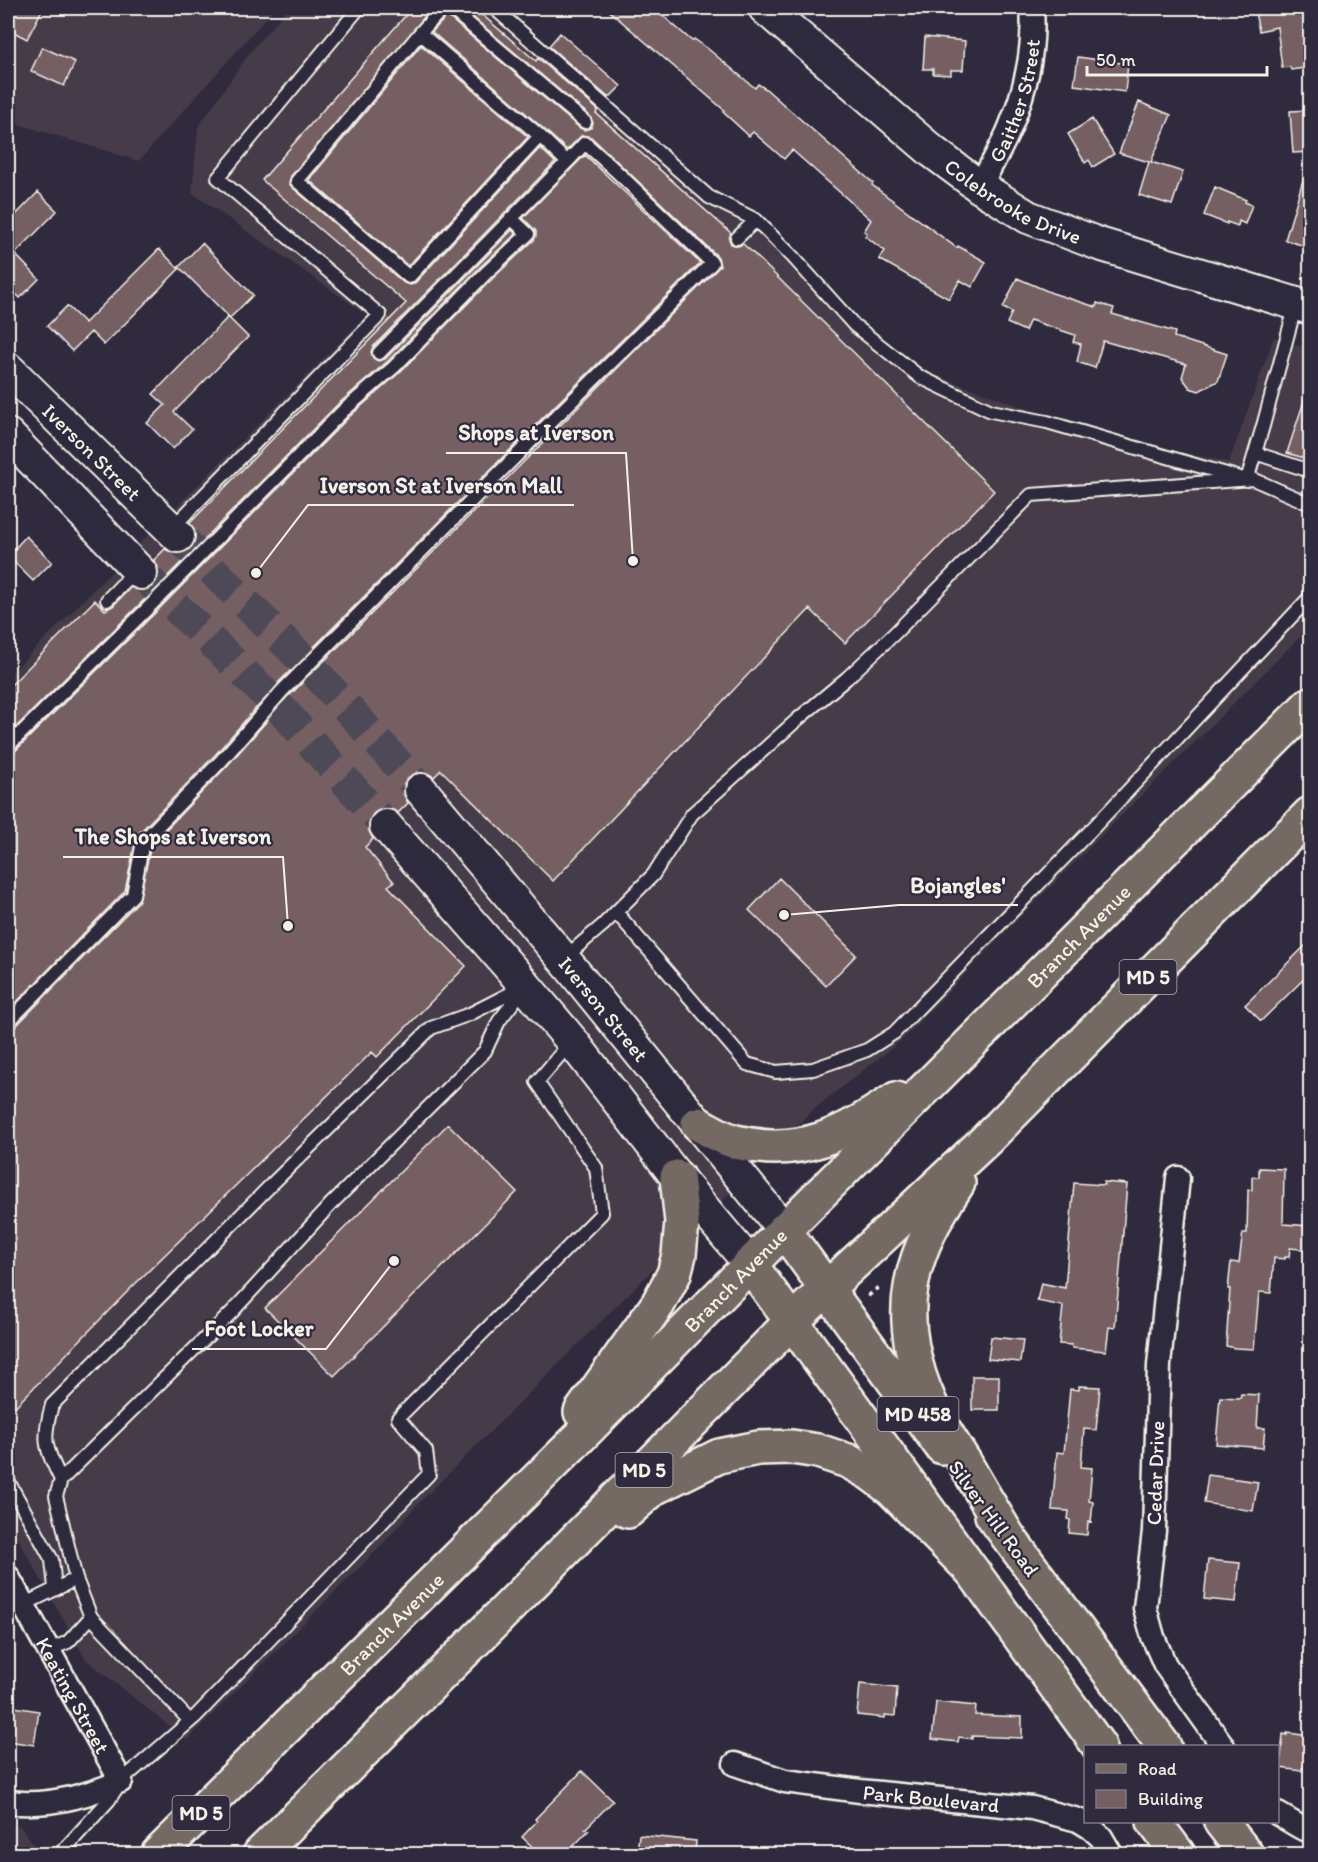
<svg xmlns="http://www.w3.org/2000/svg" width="1318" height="1862" viewBox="0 0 1318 1862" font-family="Itim,sans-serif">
	<rect width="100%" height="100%" fill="#2f2a3d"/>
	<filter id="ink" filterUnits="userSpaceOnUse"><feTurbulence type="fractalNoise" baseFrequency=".0167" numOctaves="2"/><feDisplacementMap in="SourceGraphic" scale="12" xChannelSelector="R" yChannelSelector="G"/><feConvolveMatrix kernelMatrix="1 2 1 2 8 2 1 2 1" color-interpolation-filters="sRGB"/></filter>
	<g filter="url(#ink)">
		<path fill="#443a48" d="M8,8H275L139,161L8,121Z
			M288,8H503L705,185L748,214L857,320L930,373L1017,405L1131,443L1229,462L1274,337L1310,349V627L1019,918L903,1039L813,1110L418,1504L380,1547L187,1740L86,1660L8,1521V676L367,315L192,193L198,127L250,52Z
			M8,1824L20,1826L41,1854H8Z"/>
		<path fill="#755f63" stroke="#f4f1e8" stroke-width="1.5" d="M8,8H43L27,39L8,29Z
			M412,8H432L291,176L289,183L292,187L404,283L411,285L415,283L540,148L555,162L373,347L371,352L373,358L378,361L385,359L512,230L516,234L480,267L388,361L337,405L142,602L8,735V688L95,600L105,610L113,606L131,587L137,590L145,591L154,585L158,579L159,569L154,560L165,549L173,553H182L191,548L195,541V532L190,523L406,303L262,180Z
			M462,8H474L536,61L538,58L598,110L596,113L731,233L729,239L731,244L738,246L743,244L753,253L994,491L845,643L810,609L553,881L441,770L434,777L427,773L418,772L409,777L404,783L403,793L408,803L398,813L391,809L383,808L374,813L369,821L368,829L373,839L365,847L394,882L388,886L466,966L377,1057L372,1052L130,1289L8,1414V1030L14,1028L139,901L151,845L227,766L288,697L720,266L718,257L591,137L582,135L567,150L545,130L432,32L447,16L580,128L584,130L591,128L593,123L590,116Z
			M606,8H654L692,41L694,39L707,48L755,88L758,84L766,89L873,183L872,185L957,248L958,246L986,262L972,287L960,280L949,299L879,259L885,251L865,236L867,233L864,231L871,220L792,150L784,159L753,132L749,136L723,112L724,110Z
			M1254,8H1311V67L1291,70L1290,67L1282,68L1277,27L1259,31Z
			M560,33L621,86L609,98L549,46Z
			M925,37L965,41L963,70H951V75L933,74V69H923Z
			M421,45L528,137L408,266L309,180Z
			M42,47L75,62L64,86L31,71Z
			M1078,57L1128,64L1125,92L1074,85Z
			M1139,102L1171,115L1151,162L1183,172L1172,205L1139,195L1149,162L1119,153Z
			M1311,110V152L1293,153L1290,111Z
			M1092,119L1114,154L1093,167L1089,160L1085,163L1068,134Z
			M585,155L700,263L506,454L276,685L215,755L137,835L125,891L8,1011V754L14,752L154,614L349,417L399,373L492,279L534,240L536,236V231L523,218Z
			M1306,170L1311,171V248L1285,240Z
			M1215,187L1246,200L1245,202L1252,205L1245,224L1239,221L1238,226L1227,222V224L1204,215Z
			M38,192L57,211L15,254L39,279L20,298L8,286V223Z
			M202,243L253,295L230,318L179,267Z
			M159,249L179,269L104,345L91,332L72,351L47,326L67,306L85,323Z
			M1017,278L1052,293L1096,307L1097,303L1114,308L1112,314L1175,332L1174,337L1227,354L1218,381L1199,391L1190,388L1182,377L1186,364L1103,341L1095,368L1077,362L1081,344L1073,342L1075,335L1030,320L1025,331L1007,323L1012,312L1003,308Z
			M228,317L248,337L174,412L192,429L173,449L147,423L165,405L153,394Z
			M1307,392L1311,393V460L1287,453Z
			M26,536L52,562L33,581L8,556Z
			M779,878L856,955L826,986L749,910Z
			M1311,940V972L1261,1021L1245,1005Z
			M448,1124L517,1192L334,1376L265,1308Z
			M1259,1168L1284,1169L1283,1224L1311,1226V1250L1290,1248L1289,1257H1285V1259L1274,1258L1271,1293L1259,1292L1254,1349L1235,1348L1226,1346L1230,1289H1228L1231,1262L1239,1263L1242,1239L1243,1233H1247L1248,1190H1252V1177H1259Z
			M1104,1182L1127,1184L1115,1328L1109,1327L1106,1351L1072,1348V1345L1059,1344L1063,1306L1037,1301L1041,1283L1065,1288L1074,1183L1104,1185Z
			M991,1337L1023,1340L1020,1362L988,1359Z
			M972,1376H999V1410H972Z
			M1079,1386L1100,1387L1096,1430L1084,1429L1081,1467L1092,1468L1089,1501L1093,1502L1091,1522L1088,1521L1087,1535L1069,1533L1070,1520L1068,1519L1069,1511L1052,1510L1057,1452L1064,1453L1070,1389L1079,1390Z
			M1241,1394L1259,1395L1257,1428H1265L1263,1448L1216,1444L1220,1397L1240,1398Z
			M1208,1475L1258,1482L1253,1511L1204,1503Z
			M1208,1560L1240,1563L1236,1602L1204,1599Z
			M860,1684L897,1688L895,1716L885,1715V1718L857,1715Z
			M936,1702L976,1706L975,1715L1022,1717V1738L972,1736V1739L959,1737L958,1742L932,1739Z
			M8,1706L39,1711L34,1745L8,1741Z
			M1287,1733L1311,1736V1769L1302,1768V1771L1280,1768L1283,1734L1287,1735Z
			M582,1771L613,1801L585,1829L589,1830L566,1854H540L522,1837L537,1821L535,1819Z
			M639,1835L696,1841L695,1854H637Z"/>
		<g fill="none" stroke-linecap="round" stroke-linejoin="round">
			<path stroke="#4d4857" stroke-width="32" stroke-dasharray="32 16" stroke-linecap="butt" d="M178,536L313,670L421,790
				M141,573L280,708L386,826"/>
			<g stroke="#f4f1e8" stroke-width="16">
				<path id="lane" d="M450,8L585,122
					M494,8L709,197L756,220L792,256L854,325L920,377L991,411L1047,422L1247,480L1263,426L1296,304
					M420,33L443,8
					M737,238L756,220
					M379,353L567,162
					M1255,453L1310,471
					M172,528L380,315L218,178L359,8
					M107,600L136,570
					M8,746L148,608L343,411L394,367L486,273L528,234L511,218
					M616,912L747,1064L776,1072L813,1069L867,1050L894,1033L1092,829L1310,597
					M563,959L603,925L653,875L692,814L798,719L847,678L894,634L1031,495L1253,479L1310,504
					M8,1022L133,895L143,841L221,761L282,691L512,460L712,263L615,170L585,143L567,162L540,136L420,33L297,181L409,277L540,136
					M61,1480C45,1447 42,1440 52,1405L272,1184L431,1028L470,1014L521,988
					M8,1481L52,1560L55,1588
					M23,1605L76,1579
					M49,1650L68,1642L91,1617
					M190,1721L91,1617L76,1579L56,1496L61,1480L232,1312L331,1204L485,1051L499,1021L525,987
					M60,1854L109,1800L121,1781L195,1717L429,1474L426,1451L398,1418L602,1213L596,1168L537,1082L571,1042"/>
			</g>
			<g stroke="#f4f1e8" stroke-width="27">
				<g id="street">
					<path id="s1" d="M980,187C990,166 1003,146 1011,125C1026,88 1035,47 1032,8"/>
					<path d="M1178,1178L1159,1365L1154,1531L1145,1608L1153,1637L1165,1665L1223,1746"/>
					<path id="s2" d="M8,1577L121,1781C85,1797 48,1807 8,1802"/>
					<path id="s3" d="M735,1764L785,1781L860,1791L1032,1808L1078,1820L1091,1828L1101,1837L1111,1854"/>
					<path d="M1278,1814L1300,1827L1310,1831"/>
				</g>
			</g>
			<g stroke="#f4f1e8" stroke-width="36">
				<g id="secondary">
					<path id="s4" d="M765,8L933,152L980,187L1028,217L1099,244L1310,308"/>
					<path id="s5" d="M8,369L178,536"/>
					<path d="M8,435L141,573"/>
					<path id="s6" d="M421,790L571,968L784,1230"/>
					<path d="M386,826L512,970L572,1041L677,1177L750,1264"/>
				</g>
			</g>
			<g stroke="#f4f1e8" stroke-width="38">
				<path id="primary" d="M784,1230L942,1447
					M750,1264L1099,1746
					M992,1515L1164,1746
					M1154,1822L1178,1854
					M1221,1822L1246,1854"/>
			</g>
			<g stroke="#f4f1e8" stroke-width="38">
				<g id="highway">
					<path d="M698,1124C710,1130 723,1139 736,1142C802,1158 843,1134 896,1099"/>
					<path d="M958,1183C937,1215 917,1248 911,1287C904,1325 914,1368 930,1403C939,1424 953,1444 965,1463C979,1488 994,1513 1009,1538"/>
					<path d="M581,1412L658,1304L674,1274L679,1255L682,1222L677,1177"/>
					<path d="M628,1511L654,1488L719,1456L758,1448L792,1447L818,1451L848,1461L871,1474L891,1489L972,1571"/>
					<path id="s7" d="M158,1854L588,1429L784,1230L1310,704"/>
					<path d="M260,1854L497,1619L791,1322L986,1140L1310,814"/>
				</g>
			</g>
			<path stroke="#f4f1e8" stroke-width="4" stroke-dasharray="4.5 4.5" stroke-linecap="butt" d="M868,1296L882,1285"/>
			<use href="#lane" stroke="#2f2a3d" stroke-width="12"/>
			<use href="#street" stroke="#2f2a3d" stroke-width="22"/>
			<use href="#secondary" stroke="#2f2a3d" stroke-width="32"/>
			<use href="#primary" stroke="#756964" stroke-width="33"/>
			<use href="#highway" stroke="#756964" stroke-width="33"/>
		</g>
	</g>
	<g text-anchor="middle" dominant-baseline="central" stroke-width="4.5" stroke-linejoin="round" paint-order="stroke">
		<g fill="#2f2a3d" stroke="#b9b5b5" stroke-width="1.5">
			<rect x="1119.5" y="960" width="57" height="34" rx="4.5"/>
			<rect x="877.5" y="1397" width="81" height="34" rx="4.5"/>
			<rect x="615.5" y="1453" width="57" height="34" rx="4.5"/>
			<rect x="172.5" y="1796" width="57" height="34" rx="4.5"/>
		</g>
		<g font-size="20" font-weight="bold" fill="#f4f1e8">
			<text x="1148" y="977">MD 5</text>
			<text x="918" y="1414">MD 458</text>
			<text x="644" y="1470">MD 5</text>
			<text x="201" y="1813">MD 5</text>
		</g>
		<g font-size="21" fill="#f4f1e8" stroke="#2f2a3d">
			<text stroke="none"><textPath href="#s1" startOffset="94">Gaither Street</textPath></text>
			<text stroke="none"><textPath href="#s4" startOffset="316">Colebrooke Drive</textPath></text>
			<text stroke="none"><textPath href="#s5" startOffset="118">Iverson Street</textPath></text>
			<text stroke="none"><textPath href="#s7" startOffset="1300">Branch Avenue</textPath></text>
			<text stroke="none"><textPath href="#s6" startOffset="285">Iverson Street</textPath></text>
			<text stroke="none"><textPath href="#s7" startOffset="814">Branch Avenue</textPath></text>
			<text transform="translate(1155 1473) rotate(-88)">Cedar Drive</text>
			<text transform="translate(994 1518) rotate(54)">Silver Hill Road</text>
			<text stroke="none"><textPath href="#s7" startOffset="328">Branch Avenue</textPath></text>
			<text stroke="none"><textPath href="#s2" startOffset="135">Keating Street</textPath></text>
			<text stroke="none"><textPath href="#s3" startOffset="200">Park Boulevard</textPath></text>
		</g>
	</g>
	<path fill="none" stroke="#f4f1e8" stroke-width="2" d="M633 561L626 453H446M256 573L308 505H574M288 926L283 857H63M784 915L899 905H1018M394 1261L326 1349H192"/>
	<g fill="#f4f1e8" stroke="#2f2a3d" stroke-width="2">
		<circle cx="633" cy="561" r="6"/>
		<circle cx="256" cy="573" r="6"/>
		<circle cx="288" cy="926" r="6"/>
		<circle cx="784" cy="915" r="6"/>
		<circle cx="394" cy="1261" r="6"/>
	</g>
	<g font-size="22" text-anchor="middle" font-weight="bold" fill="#f4f1e8" stroke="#2f2a3d" stroke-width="4.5" stroke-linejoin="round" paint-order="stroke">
		<text x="536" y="440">Shops at Iverson</text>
		<text x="441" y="493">Iverson St at Iverson Mall</text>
		<text x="173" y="844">The Shops at Iverson</text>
		<text x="958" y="893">Bojangles'</text>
		<text x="259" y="1336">Foot Locker</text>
	</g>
	<rect width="1318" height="1862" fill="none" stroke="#2f2a3d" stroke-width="30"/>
	<rect x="15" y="15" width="1288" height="1832" fill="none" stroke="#f4f1e8" stroke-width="2" filter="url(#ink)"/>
	<rect x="1084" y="1745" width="195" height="78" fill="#2f2a3d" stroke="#7e7a81" stroke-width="1.5"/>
	<rect x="1096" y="1764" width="30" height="9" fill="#756964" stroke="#7e7a81" stroke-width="1.5"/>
	<text x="1138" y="1775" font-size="18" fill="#f4f1e8">Road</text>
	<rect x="1096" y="1790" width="30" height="18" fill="#755f63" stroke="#7e7a81" stroke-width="1.5"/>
	<text x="1138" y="1805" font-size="18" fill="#f4f1e8">Building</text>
	<path d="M1087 66v9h180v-9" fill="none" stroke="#f4f1e8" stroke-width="3"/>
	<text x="1096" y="66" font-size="18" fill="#f4f1e8" stroke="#2f2a3d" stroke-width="4.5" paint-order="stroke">50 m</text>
</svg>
